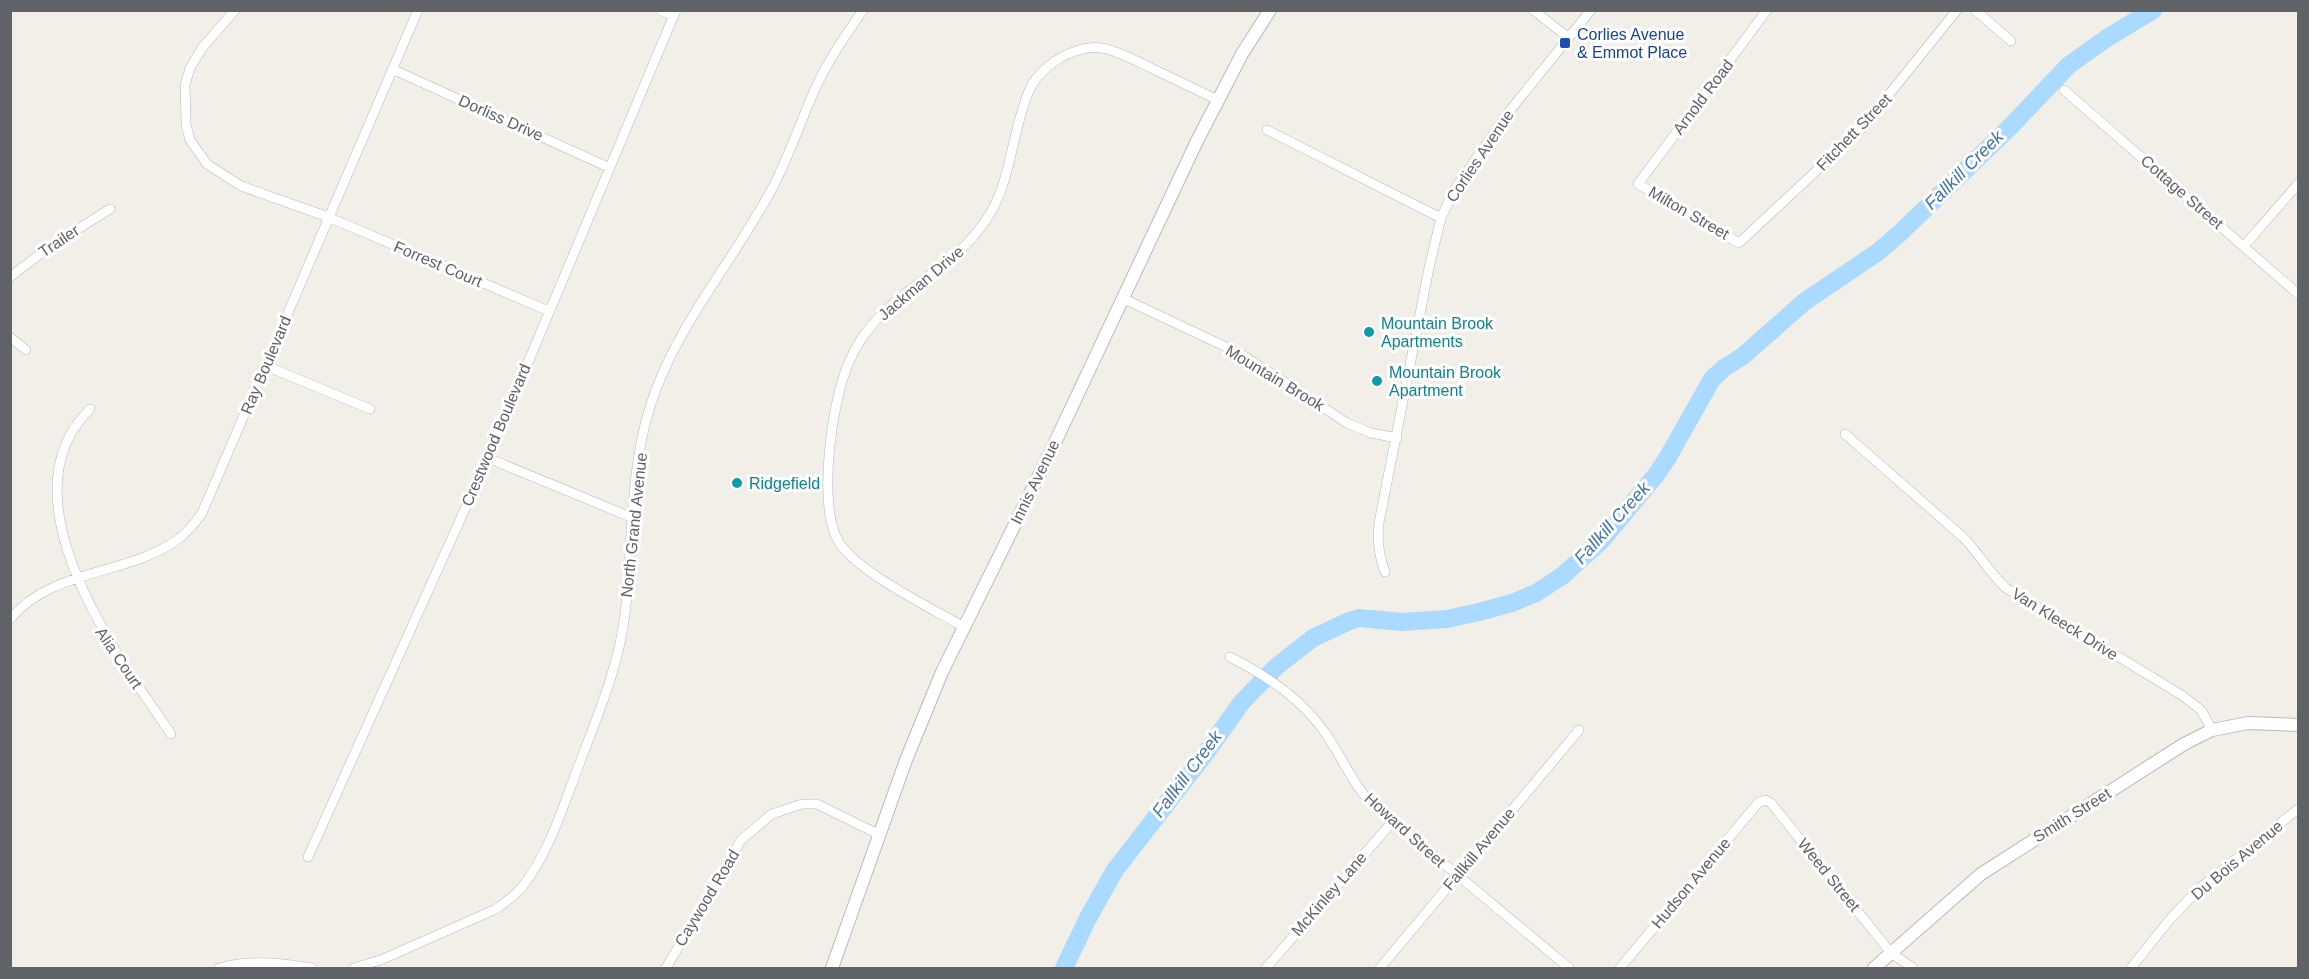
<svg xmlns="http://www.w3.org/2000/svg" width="2309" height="979" viewBox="0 0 2309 979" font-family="Helvetica,sans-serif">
	<rect width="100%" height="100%" fill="#f1efe8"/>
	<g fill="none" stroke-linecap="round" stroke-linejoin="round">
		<path stroke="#aadaff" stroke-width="18" d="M1064,968L1088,918L1115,870L1205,754L1242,702L1277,666L1313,638L1347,622L1359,618L1402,622L1447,619L1479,612L1512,603L1536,593L1562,576L1602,540L1656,475L1668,457L1712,379L1724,368L1743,356L1804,302L1878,252L1900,233L2010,127L2069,65L2107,38L2153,10"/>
		<g stroke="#b5b8bc" stroke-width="10">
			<path id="street" d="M235,10L202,48L190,68L185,85L186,125L190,140L207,164L241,186L328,217L549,311
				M660,10L674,16
				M1533,10L1569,38
				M1767,10L1638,184L1739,243L1862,128L1957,10
				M1975,10L2011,41
				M392,69L610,168
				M2064,90L2298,294
				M1267,130L1441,218
				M2244,246L2298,184
				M10,277L52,245L110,209
				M1122,298L1241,354L1347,423L1371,433L1397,438
				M10,337L26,350
				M266,366L370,409
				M90,409C0,497 117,655 171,734
				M1845,434L1964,538C1979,554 1990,573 2006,588L2183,696L2201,710L2212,730
				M488,458L633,518
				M1385,572C1379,555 1377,542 1379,523L1429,268L1441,218L1454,190L1508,113L1591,10
				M10,619C53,568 126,576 177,540C187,533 195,523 202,513L418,10
				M964,627C931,608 861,574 840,544C816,509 832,400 849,362C856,345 869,327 882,314C916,279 957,264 986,220C1012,182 1011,133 1029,91C1036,73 1057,57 1076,51C1084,48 1094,47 1102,48C1118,51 1134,60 1149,67C1172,78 1195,89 1218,100
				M1230,657C1267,676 1302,699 1326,734C1341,756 1351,780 1368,800L1569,968
				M308,857L488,458L676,10
				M219,968C251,959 280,963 312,968
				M354,968L383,959L496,909C506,902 515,896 523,886C550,851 563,806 579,765C597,717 619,666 625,614C633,546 629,473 650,407C675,326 734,261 773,187C790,154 801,120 816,87C828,60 846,35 863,10
				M666,968L741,840L772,814L802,804H817L880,835
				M1266,968L1393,821
				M1380,968L1579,730
				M1620,968L1758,803L1765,800L1771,803L1891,953L1913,968
				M2131,968L2171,918L2201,887L2298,809"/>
		</g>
		<g stroke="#b6babf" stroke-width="14">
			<path id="secondary" d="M832,968L906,760L942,672L1051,451L1197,141L1242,54L1270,10
				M1874,968L1981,874L2184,744L2212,730L2248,723L2298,725"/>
		</g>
		<use href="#street" stroke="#fff" stroke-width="9"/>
		<use href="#secondary" stroke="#fff" stroke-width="12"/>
	</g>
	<rect fill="#1a4fb4" stroke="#fff" stroke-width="2" x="1559" y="37" width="12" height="12" rx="3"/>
	<g fill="#0f9aa8" stroke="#fff" stroke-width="2">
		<circle cx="1369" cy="332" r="6"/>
		<circle cx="1377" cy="381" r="6"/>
		<circle cx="737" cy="483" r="6"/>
	</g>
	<g text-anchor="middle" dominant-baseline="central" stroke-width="6" stroke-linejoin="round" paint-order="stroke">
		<g font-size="16" fill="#164399" stroke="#fff" text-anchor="start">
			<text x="1577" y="34">Corlies Avenue<tspan x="1577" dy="18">&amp; Emmot Place</tspan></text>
		</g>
		<g font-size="16" fill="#5f6368" stroke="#fff">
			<text transform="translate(1703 97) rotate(-53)">Arnold Road</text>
			<text transform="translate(501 118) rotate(24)">Dorliss Drive</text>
			<text transform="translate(1854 132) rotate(-46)">Fitchett Street</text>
			<text transform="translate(1480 156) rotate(-56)">Corlies Avenue</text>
			<text transform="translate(2182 192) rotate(41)">Cottage Street</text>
			<text transform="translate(1689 213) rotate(30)">Milton Street</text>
			<text transform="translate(59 241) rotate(-34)">Trailer</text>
			<text transform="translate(438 264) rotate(23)">Forrest Court</text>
			<text transform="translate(921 283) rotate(-40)">Jackman Drive</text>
			<text transform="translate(266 365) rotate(-67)">Ray Boulevard</text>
			<text transform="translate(1275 378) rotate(31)">Mountain Brook</text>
			<text transform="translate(496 435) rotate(-67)">Crestwood Boulevard</text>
			<text transform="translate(1035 482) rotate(-64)">Innis Avenue</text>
			<text transform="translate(634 525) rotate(-84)">North Grand Avenue</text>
			<text transform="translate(2065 624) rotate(32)">Van Kleeck Drive</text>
			<text transform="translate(119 658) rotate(56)">Alia Court</text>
			<text transform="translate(2072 815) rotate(-32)">Smith Street</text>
			<text transform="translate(1405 830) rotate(42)">Howard Street</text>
			<text transform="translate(1479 849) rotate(-50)">Fallkill Avenue</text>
			<text transform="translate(2237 860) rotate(-40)">Du Bois Avenue</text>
			<text transform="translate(1829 875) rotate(51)">Weed Street</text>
			<text transform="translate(1691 883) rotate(-50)">Hudson Avenue</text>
			<text transform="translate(1329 894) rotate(-49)">McKinley Lane</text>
			<text transform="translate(707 898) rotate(-59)">Caywood Road</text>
		</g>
		<g font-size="16" fill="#0d838f" stroke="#fff" text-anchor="start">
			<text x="1381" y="323">Mountain Brook<tspan x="1381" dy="18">Apartments</tspan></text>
			<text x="1389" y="372">Mountain Brook<tspan x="1389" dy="18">Apartment</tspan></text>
			<text x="749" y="483">Ridgefield</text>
		</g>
		<g font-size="18" font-style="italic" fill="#4174aa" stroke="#fff">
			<text transform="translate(1964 170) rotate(-45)">Fallkill Creek</text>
			<text transform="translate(1612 523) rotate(-48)">Fallkill Creek</text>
			<text transform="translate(1187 774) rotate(-53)">Fallkill Creek</text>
		</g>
	</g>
	<rect width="2309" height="979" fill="none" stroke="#5f6368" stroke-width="24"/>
</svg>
